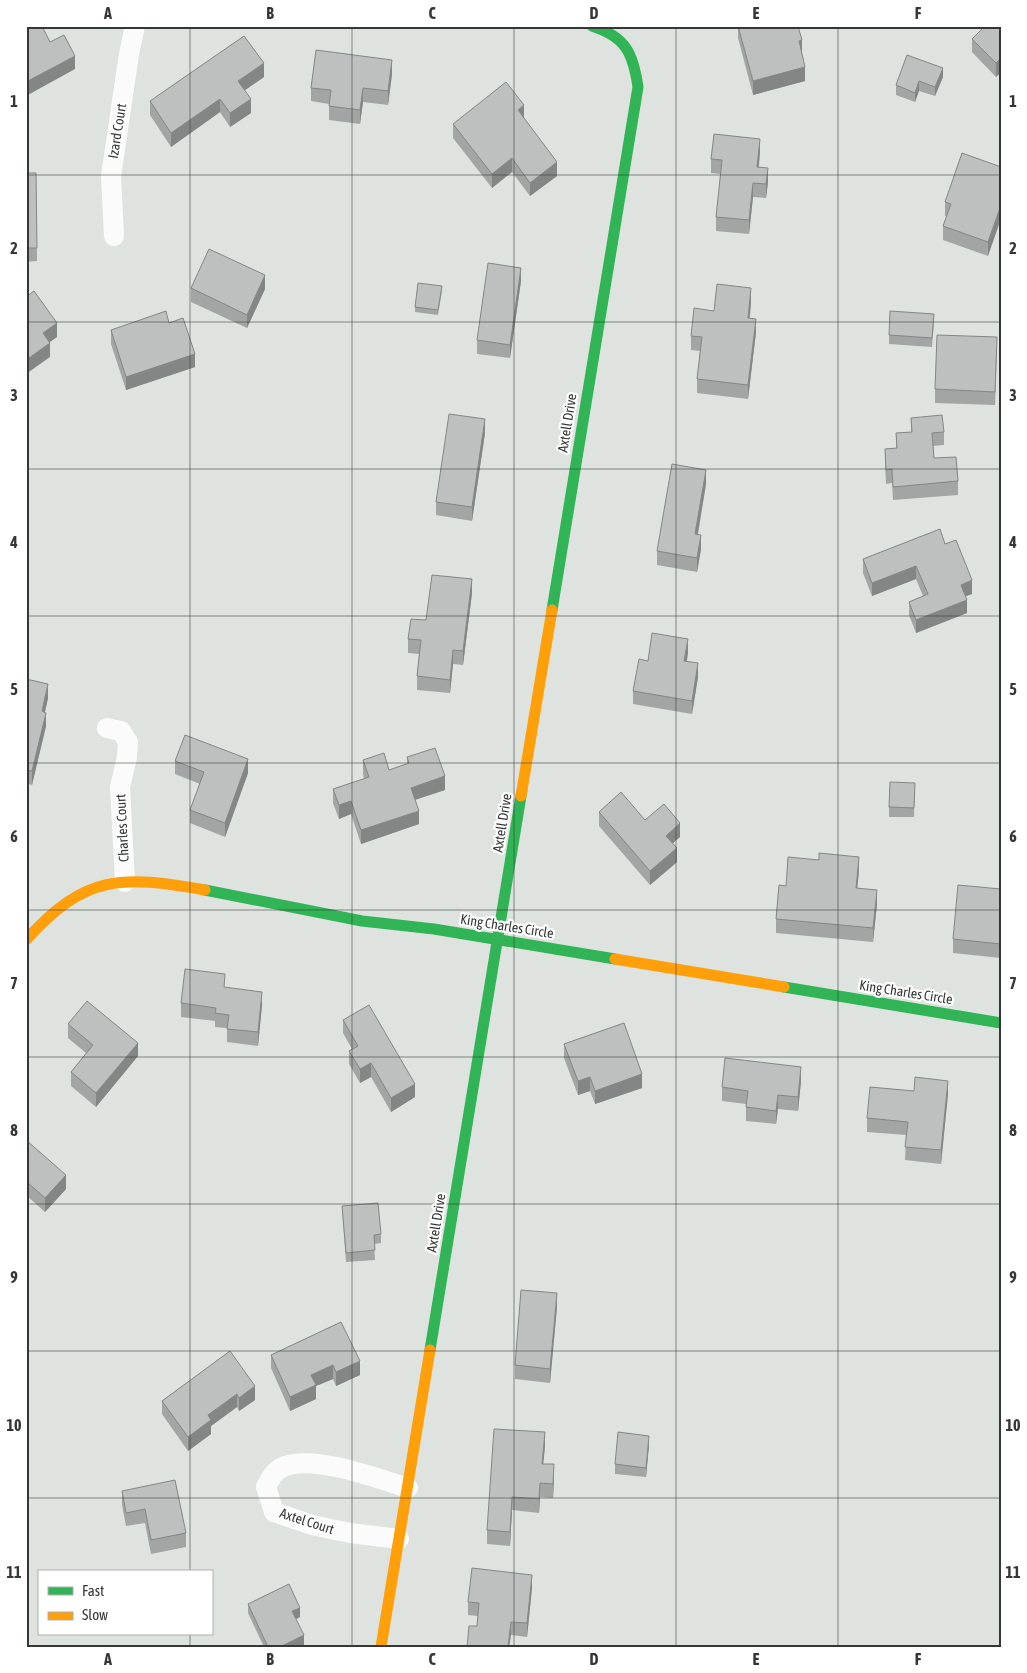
<svg xmlns="http://www.w3.org/2000/svg" width="1027" height="1673" viewBox="0 0 1027 1673" font-family="'Asap Condensed',sans-serif">
	<rect width="100%" height="100%" fill="#dee3e0"/>
	<g fill="none" stroke-linecap="round" stroke-linejoin="round">
		<path stroke="#fafbfa" stroke-width="20" d="M114,236L111,176L129,54L135,26
			M107,728L121,731L128,742L127,757L120,787L125,882
			M399,1539L350,1533L312,1525L274,1512L266,1487C270,1479 274,1471 283,1467C312,1454 377,1478 408,1488"/>
		<path stroke="#30b455" stroke-width="11" d="M552,610L638,87C633,53 626,37 592,26
			M205,890L362,921L434,929L615,959
			M784,987L1001,1023
			M430,1350L521,796"/>
		<path stroke="#ff9f0a" stroke-width="11" d="M521,796L552,610
			M26,940C85,874 122,875 205,890
			M615,959L784,987
			M381,1647L430,1350"/>
	</g>
	<path fill="#a3a5a4" d="M738,26H766V28L802,54L805,81L753,95L738,38Z
		M1001,26V72L996,77L972,52V39Z
		M392,74L388,105L363,102L360,124L329,120V104L311,101V88Z
		M264,77L245,90L251,113L230,127L220,112L171,147L150,115V101Z
		M943,77L935,96L919,91L915,102L896,95V85Z
		M524,118L557,176L530,196L512,172L492,188L453,138V124Z
		M760,152L759,167L768,182L766,198L753,197L749,234L716,231V217L721,174L711,173V159Z
		M1001,167L988,256L943,240V226L947,217L945,216V202Z
		M26,173H36L37,261L26,262Z
		M521,281L510,358L477,354V340Z
		M191,288L265,289L247,328L191,302Z
		M442,291L438,315L415,312V307Z
		M751,302L750,318L756,332L748,399L697,393V379L700,351L691,350V336L714,311Z
		M169,323L195,367L126,390L111,344V330Z
		M934,323L932,347L889,344V335Z
		M997,350L995,405L935,403V389Z
		M911,418L944,432V445L933,446L934,458L958,481V495L893,500L892,483L886,484L885,463V449L896,448V433L911,432Z
		M485,433L472,521L436,515V502Z
		M706,484L698,535L701,549L697,572L657,565V551Z
		M945,544L972,594L966,596L967,613L916,633L909,615V602L923,596L916,579L872,596L863,573V559Z
		M472,593L463,665L453,664L450,693L417,690V676L419,654L408,653V639L426,620Z
		M688,653L687,661L698,677L692,714L633,704V691L648,661Z
		M26,679L48,698L45,712L46,726L32,785L26,783Z
		M407,757L445,790L415,800L419,824L361,844L351,814L339,819L333,803V789L364,779L363,774V760L389,770L407,764Z
		M175,761L248,773L225,837L190,823V810L200,784L175,774Z
		M915,783L914,817H889V807Z
		M599,812L645,820L680,837L673,843L677,862L650,885L599,826Z
		M859,871L857,888L877,904L873,942L776,933V919L786,886Z
		M1001,889V958L953,953V939Z
		M225,987L262,1005L258,1046L227,1042V1028L215,1027V1021L181,1017V1003Z
		M343,1020L415,1097L391,1112L371,1077L360,1083L349,1064V1051L352,1049L343,1033Z
		M68,1024L138,1056L96,1107L71,1086V1072L86,1053L68,1038Z
		M564,1044L642,1088L595,1104L590,1091L578,1095L564,1058Z
		M801,1081L798,1111L778,1109L776,1124L746,1121V1104L722,1101V1087Z
		M948,1094L941,1164L905,1160L906,1135L867,1132V1118Z
		M26,1140L66,1189L45,1212L27,1196Z
		M342,1206L381,1234V1243L374,1244L375,1260L346,1262Z
		M557,1307L550,1383L515,1379V1365Z
		M341,1322L360,1375L336,1386L333,1379L316,1386V1399L290,1411L271,1368V1355Z
		M230,1351L255,1400L239,1411L237,1407L211,1426V1434L188,1451L162,1414V1401Z
		M649,1445L646,1477L615,1474V1464Z
		M545,1446L543,1464L554,1478L553,1498L540,1497L539,1513L512,1510L510,1546L487,1544V1530Z
		M122,1491L186,1533V1547L151,1554L145,1523L126,1526L122,1505Z
		M532,1588L527,1637L511,1635L509,1647H467L477,1626L478,1616L468,1615V1602Z
		M248,1604L300,1617L296,1619L304,1645L299,1647H264L248,1613Z"/>
	<path fill="#848686" d="M802,40V54L799,41Z
		M75,56V69L26,96V82Z
		M1001,58V72L996,77V63Z
		M392,60V74L388,105V91Z
		M264,63V77L238,95V81Z
		M805,67V81L753,95V81Z
		M943,68V77L935,96V87Z
		M919,81V91L915,102V93Z
		M363,88V102L360,124V110Z
		M220,99V112L171,147V133Z
		M251,99V113L230,127V113Z
		M524,105V119L518,110Z
		M760,139V152L757,180V167Z
		M512,158V172L492,188V174Z
		M557,162V176L530,196V183Z
		M768,168V182L766,198V184Z
		M753,183V197L749,234V220Z
		M1001,205V219L988,256V242Z
		M521,268V281L510,358V345Z
		M265,275V289L247,328V315Z
		M751,288V302L748,331V318Z
		M756,319V332L748,399V385Z
		M57,323V337L43,347V333Z
		M50,343V357L26,374V360Z
		M195,354V367L126,390V377Z
		M485,419V433L472,521V507Z
		M706,470V484L695,548V534Z
		M701,535V549L697,572V558Z
		M916,566V579L872,596V583Z
		M472,579V593L463,665V651Z
		M972,580V594L961,598V585Z
		M967,600V613L916,633V620Z
		M688,639V653L684,674V661Z
		M453,650V664L450,693V680Z
		M698,663V677L692,714V701Z
		M48,684V698L42,725V711Z
		M46,713V726L32,785V771Z
		M248,759V773L225,837V823Z
		M445,776V790L411,801V788Z
		M351,801V814L339,819V805Z
		M419,811V824L361,844V830Z
		M680,823V837L666,849V836Z
		M677,848V862L650,885V871Z
		M859,857V871L856,902V888Z
		M877,890V904L873,942V928Z
		M262,992V1005L258,1046V1032Z
		M138,1043V1056L96,1107V1093Z
		M371,1063V1077L360,1083V1069Z
		M801,1067V1081L798,1111V1097Z
		M642,1074V1088L595,1104V1091Z
		M590,1077V1091L578,1095V1081Z
		M948,1081V1094L941,1164V1150Z
		M415,1084V1097L391,1112V1098Z
		M778,1095V1109L776,1124V1111Z
		M66,1175V1189L45,1212V1198Z
		M27,1182V1196L26,1197V1184Z
		M557,1293V1307L550,1383V1369Z
		M360,1361V1375L336,1386V1372Z
		M333,1365V1379L316,1386V1399L290,1411V1397L311,1375Z
		M255,1386V1400L239,1411V1398Z
		M237,1394V1407L211,1426V1434L188,1451V1437L208,1415Z
		M545,1432V1446L542,1477V1464Z
		M649,1436V1445L646,1477V1468Z
		M554,1464V1478L553,1498V1484Z
		M540,1483V1497L539,1513V1499Z
		M512,1497V1510L510,1546V1532Z
		M532,1575V1588L527,1637V1623Z
		M300,1608V1617L292,1621V1611Z
		M511,1622V1635L509,1647H508Z
		M304,1635V1645L299,1647H280Z"/>
	<path fill="#bdc0bf" stroke="#848686" d="M26,26H42L50,42L64,35L75,56L26,82Z
		M738,26H766V28L772,26H798L802,40L799,41L805,67L753,81Z
		M985,26H1001V58L996,63L972,39Z
		M244,36L264,63L238,81L251,99L230,113L220,99L171,133L150,101Z
		M316,50L392,60L388,91L363,88L360,110L329,106L331,90L311,88Z
		M907,55L943,68L935,87L919,81L915,93L896,85Z
		M506,82L524,105L518,110L557,162L530,183L512,158L492,174L453,124Z
		M714,134L760,139L757,167L768,168L766,184L753,183L749,220L716,217L722,160L711,159Z
		M962,153L1001,167V205L988,242L943,226L951,204L945,202Z
		M26,173H36L37,248H26Z
		M209,249L265,275L247,315L191,288Z
		M488,263L521,268L510,345L477,340Z
		M418,283L442,286L438,310L415,307Z
		M717,284L751,288L748,318L756,319L748,385L697,379L702,337L691,336L694,308L714,311Z
		M34,291L57,323L43,333L50,343L26,360V297Z
		M166,311L169,323L183,318L195,354L126,377L111,330Z
		M890,311L934,314L932,338L889,335Z
		M937,335L997,337L995,392L935,389Z
		M449,414L485,419L472,507L436,502Z
		M942,415L944,432L932,433L934,458L956,457L958,481L893,487L892,469L886,470L885,449L897,448L896,433L912,432L911,418Z
		M672,464L706,470L695,534L701,535L697,558L657,551Z
		M940,529L945,544L956,540L972,580L961,585L967,600L916,620L909,602L928,594L916,566L872,583L863,559Z
		M432,575L472,579L463,651L453,650L450,680L417,676L421,640L408,639L411,619L426,620Z
		M652,633L688,639L684,661L698,663L692,701L633,691L639,659L648,661Z
		M26,679L48,684L42,711L46,713L32,771L26,770Z
		M185,735L248,759L225,823L190,810L204,772L175,761Z
		M435,748L445,776L411,788L419,811L361,830L351,801L339,805L333,789L369,777L363,760L384,753L389,770L409,763L407,757Z
		M890,782L915,783L914,808L889,807Z
		M621,792L645,820L664,804L680,823L666,836L677,848L650,871L599,812Z
		M819,853L859,857L856,888L877,890L873,928L776,919L779,885L786,886L788,857L819,860Z
		M958,885L1001,889V944L953,939Z
		M185,969L225,974L224,987L262,992L258,1032L227,1029L229,1015L215,1013L216,1008L181,1003Z
		M87,1001L138,1043L96,1093L71,1072L93,1045L68,1024Z
		M369,1005L415,1084L391,1098L371,1063L360,1069L349,1051L358,1046L343,1020Z
		M624,1023L642,1074L595,1091L590,1077L578,1081L564,1044Z
		M725,1058L801,1067L798,1097L778,1095L776,1111L746,1107L748,1091L722,1087Z
		M915,1077L948,1081L941,1150L905,1147L908,1122L867,1118L870,1087L914,1091Z
		M26,1140L66,1175L45,1198L27,1182L26,1184Z
		M378,1203L381,1234L374,1235L375,1250L346,1253L342,1206Z
		M521,1290L557,1293L550,1369L515,1365Z
		M341,1322L360,1361L336,1372L333,1365L311,1375L316,1385L290,1397L271,1355Z
		M230,1351L255,1386L239,1398L237,1394L208,1415L211,1420L188,1437L162,1401Z
		M494,1429L545,1432L542,1464H554L553,1484L540,1483L539,1499L512,1497L510,1532L487,1530Z
		M618,1432L649,1436L646,1468L615,1464Z
		M175,1480L186,1533L151,1540L145,1509L126,1513L122,1491Z
		M472,1568L532,1575L527,1623L511,1622L508,1647H467L469,1626H477L479,1603L468,1602Z
		M289,1584L300,1608L292,1611L304,1635L280,1647H268L248,1604Z"/>
	<path fill="none" stroke="#343735" stroke-width="1" stroke-opacity="0.55" d="M190,26V1572M352,26V1647M514,26V1647M676,26V1647M838,26V1647M26,175H1001M26,322H1001M26,469H1001M26,616H1001M26,763H1001M26,910H1001M26,1057H1001M26,1204H1001M26,1351H1001M26,1498H1001M190,1634V1647"/>
	<g text-anchor="middle" dominant-baseline="central" stroke-width="4.5" stroke-linejoin="round" paint-order="stroke">
		<g font-size="14" fill="#343735" stroke="#fff">
			<text transform="translate(117 131) rotate(-81)">Izard Court</text>
			<text transform="translate(567 423) rotate(-81)">Axtell Drive</text>
			<text transform="translate(502 823) rotate(-81)">Axtell Drive</text>
			<text transform="translate(122 828) rotate(-93)">Charles Court</text>
			<text transform="translate(507 926) rotate(9)">King Charles Circle</text>
			<text transform="translate(906 992) rotate(9)">King Charles Circle</text>
			<text transform="translate(436 1223) rotate(-81)">Axtell Drive</text>
			<text transform="translate(307 1521) rotate(18)">Axtel Court</text>
		</g>
	</g>
	<rect width="1027" height="1673" fill="none" stroke="#ffffff" stroke-width="55"/>
	<rect x="38" y="1570" width="175" height="65" fill="#ffffff" stroke="#aeafae"/>
	<rect x="48" y="1587" width="25" height="8" fill="#30b455" stroke="#aeafae"/>
	<text x="82" y="1596" font-size="15" fill="#343735">Fast</text>
	<rect x="48" y="1612" width="25" height="8" fill="#ff9f0a" stroke="#aeafae"/>
	<text x="82" y="1620" font-size="15" fill="#343735">Slow</text>
	<rect x="28" y="28" width="972" height="1618" fill="none" stroke="#343735" stroke-width="2"/>
	<g font-size="16" text-anchor="middle" font-weight="bold" fill="#343735">
		<text x="108" y="19">A</text>
		<text x="270" y="19">B</text>
		<text x="432" y="19">C</text>
		<text x="594" y="19">D</text>
		<text x="756" y="19">E</text>
		<text x="918" y="19">F</text>
		<text x="14" y="107">1</text>
		<text x="1013" y="107">1</text>
		<text x="14" y="254">2</text>
		<text x="1013" y="254">2</text>
		<text x="14" y="401">3</text>
		<text x="1013" y="401">3</text>
		<text x="14" y="548">4</text>
		<text x="1013" y="548">4</text>
		<text x="14" y="695">5</text>
		<text x="1013" y="695">5</text>
		<text x="14" y="842">6</text>
		<text x="1013" y="842">6</text>
		<text x="14" y="989">7</text>
		<text x="1013" y="989">7</text>
		<text x="14" y="1136">8</text>
		<text x="1013" y="1136">8</text>
		<text x="14" y="1283">9</text>
		<text x="1013" y="1283">9</text>
		<text x="14" y="1431">10</text>
		<text x="1013" y="1431">10</text>
		<text x="14" y="1578">11</text>
		<text x="1013" y="1578">11</text>
		<text x="108" y="1665">A</text>
		<text x="270" y="1665">B</text>
		<text x="432" y="1665">C</text>
		<text x="594" y="1665">D</text>
		<text x="756" y="1665">E</text>
		<text x="918" y="1665">F</text>
	</g>
</svg>
